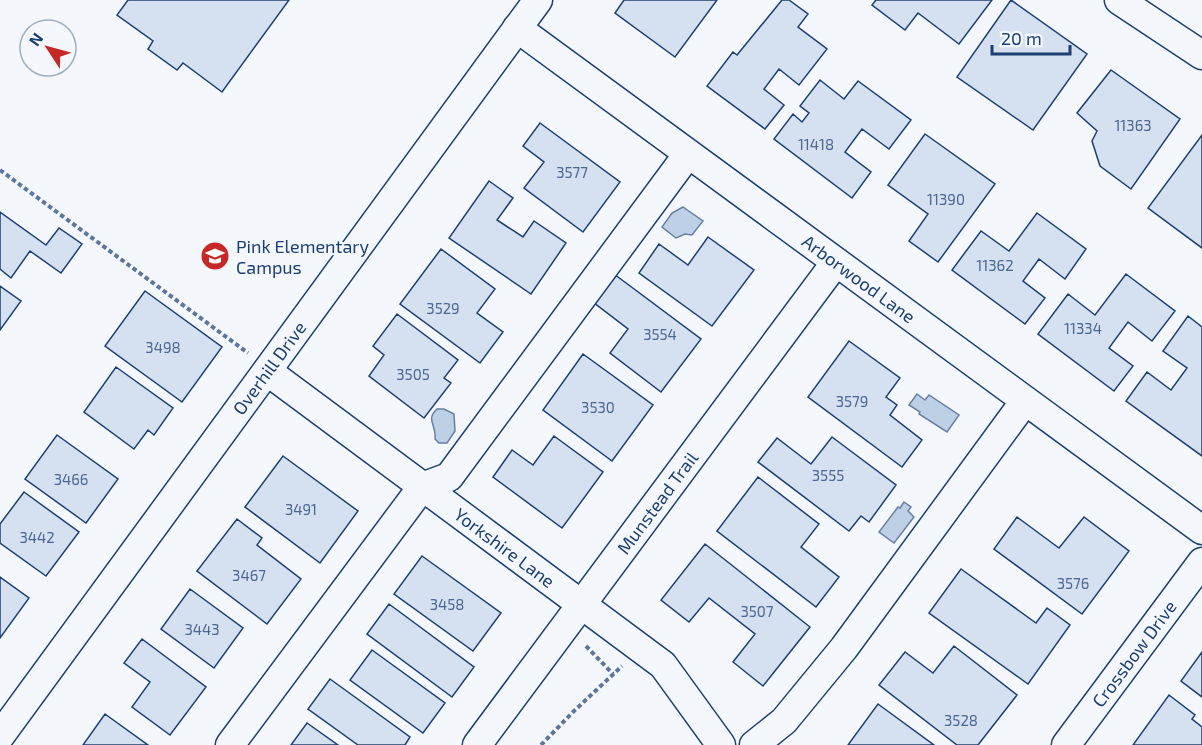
<svg xmlns="http://www.w3.org/2000/svg" width="1202" height="745" viewBox="0 0 1202 745" font-family="'Exo 2',sans-serif">
	<rect width="100%" height="100%" fill="#f4f7fb"/>
	<path fill="#bed0e5" stroke="#687fa3" stroke-width="1.5" d="M683,207L703,221L692,235L685,234L676,238L662,227L672,213Z
		M917,394L925,400L929,395L959,415L947,432L919,414L920,412L909,405Z
		M437,409H444L454,414L455,431L447,443H439L435,439C437,425 425,420 437,409Z
		M904,502L911,507L908,511L914,517L894,543L879,532L898,507L900,508Z"/>
	<path fill="#d5e0f0" stroke="#1d3f73" stroke-width="1.5" d="M128,0H289L222,92L183,63L177,70L148,49L153,41L117,15Z
		M624,0H717L675,57L615,13Z
		M782,0H789L808,14L798,27L827,49L799,85L779,69L764,89L784,105L765,129L707,86L733,52L737,55Z
		M876,0H992L959,44L918,13L905,30L872,5Z
		M1011,0L1087,54L1033,130L957,77Z
		M1111,70L1180,119L1131,189L1100,166L1092,141L1097,131L1077,113Z
		M820,80L844,99L858,81L911,120L889,149L862,129L845,152L871,172L852,198L774,139L793,114L802,122L809,113L800,106Z
		M540,123L620,182L583,232L524,188L544,162L523,146Z
		M925,134L995,184L938,262L909,241L928,214L888,185Z
		M1202,135V248L1148,208Z
		M489,181L513,198L497,220L523,237L534,221L566,243L531,294L449,238Z
		M0,212L46,245L59,228L82,244L61,273L30,251L11,278L0,269Z
		M1037,213L1086,249L1065,279L1039,259L1023,281L1045,298L1025,324L952,270L981,231L1009,251Z
		M708,237L754,270L712,326L639,273L659,244L688,265Z
		M441,249L495,289L477,313L503,332L480,363L400,304Z
		M610,271L701,339L661,392L610,353L628,329L589,299Z
		M1126,274L1175,311L1152,341L1128,322L1109,348L1133,366L1114,391L1038,334L1068,294L1095,315Z
		M0,286L21,301L0,330Z
		M145,291L222,347L182,402L105,346Z
		M397,314L458,360L444,378L451,383L424,418L369,376L384,355L373,346Z
		M1188,316L1202,327V456L1126,401L1147,372L1171,390L1187,368L1163,351Z
		M849,341L900,378L886,397L897,405L890,415L922,440L902,467L808,397Z
		M583,354L653,405L612,461L543,410Z
		M116,367L173,408L154,435L148,430L134,449L84,412Z
		M57,435L118,479L86,523L25,479Z
		M554,436L603,472L562,528L493,477L512,450L533,465Z
		M832,437L896,485L869,522L861,516L849,531L758,462L777,438L811,464Z
		M283,456L358,511L320,563L245,507Z
		M758,477L819,524L801,547L839,577L816,607L717,531Z
		M24,492L79,532L46,576L0,543V524Z
		M1017,517L1059,548L1084,517L1129,551L1082,614L994,549Z
		M237,519L262,538L257,545L301,579L267,624L197,571Z
		M705,544L810,627L763,686L733,662L755,634L709,598L689,622L661,600Z
		M422,556L501,613L473,651L394,594Z
		M961,569L1036,623L1047,608L1070,625L1028,684L929,613Z
		M0,577L29,598L0,638Z
		M190,589L243,628L214,668L161,629Z
		M389,604L474,667L452,697L367,634Z
		M142,639L206,687L170,735L132,707L150,682L124,663Z
		M954,646L1017,695L978,745H957L879,685L905,652L933,673Z
		M372,650L445,703L423,733L350,680Z
		M1202,652V697L1181,681Z
		M330,679L410,737L405,745H358L308,709Z
		M1169,695L1195,715L1192,719L1202,727V745H1133Z
		M878,704L934,745H848Z
		M105,714L148,745H83Z
		M307,723L338,745H291Z"/>
	<g fill="none" stroke-linecap="round" stroke-linejoin="round">
		<g stroke="#1d3f73" stroke-width="31">
			<g id="minor">
				<path d="M1119,0L1202,55"/>
				<path id="s1" d="M517,28L1202,530"/>
				<path id="s2" d="M267,371L663,665L721,745"/>
				<path id="s3" d="M0,736L538,0"/>
				<path d="M230,745L422,487L449,477L688,154"/>
				<path id="s4" d="M477,745L836,262"/>
				<path d="M754,745L784,721L844,648L1025,401"/>
				<path id="s5" d="M1066,745L1202,562"/>
			</g>
		</g>
		<path stroke="#5e769c" stroke-width="4" stroke-dasharray="4.5 3" stroke-linecap="butt" d="M0,170L248,353
			M586,646L613,674
			M541,745L574,711L622,666"/>
		<use href="#minor" stroke="#f4f7fb" stroke-width="28"/>
	</g>
	<defs>
		<g id="school-disc" transform="scale(1.5)"><circle r="9.5" fill="#c62828" stroke="#f4f7fb"/><path d="M0-5L7-2L0 1L-7-2ZM-4 1L0 2.5L4 1V4Q0 6-4 4Z" fill="#fff"/></g>
	</defs>
	<g fill-rule="evenodd">
		<use href="#school-disc" x="215" y="256"/>
	</g>
	<g text-anchor="middle" dominant-baseline="central" stroke-width="4.5" stroke-linejoin="round" paint-order="stroke">
		<g font-size="15" fill="#4b6792">
			<text x="1133" y="125">11363</text>
			<text x="816" y="144">11418</text>
			<text x="572" y="172">3577</text>
			<text x="946" y="199">11390</text>
			<text x="995" y="265">11362</text>
			<text x="443" y="308">3529</text>
			<text x="1083" y="328">11334</text>
			<text x="660" y="334">3554</text>
			<text x="163" y="347">3498</text>
			<text x="413" y="374">3505</text>
			<text x="852" y="401">3579</text>
			<text x="598" y="407">3530</text>
			<text x="828" y="475">3555</text>
			<text x="71" y="479">3466</text>
			<text x="301" y="509">3491</text>
			<text x="37" y="537">3442</text>
			<text x="249" y="575">3467</text>
			<text x="1073" y="583">3576</text>
			<text x="447" y="604">3458</text>
			<text x="757" y="611">3507</text>
			<text x="202" y="629">3443</text>
			<text x="961" y="720">3528</text>
		</g>
		<g font-size="18" fill="#1d3f73" stroke="#f4f7fb" text-anchor="start">
			<text x="236" y="246">Pink Elementary<tspan x="236" dy="21">Campus</tspan></text>
		</g>
		<g font-size="18" fill="#1d3f73" stroke="#f4f7fb">
			<text stroke="none"><textPath href="#s1" startOffset="424">Arborwood Lane</textPath></text>
			<text stroke="none"><textPath href="#s3" startOffset="456">Overhill Drive</textPath></text>
			<text stroke="none"><textPath href="#s4" startOffset="302">Munstead Trail</textPath></text>
			<text stroke="none"><textPath href="#s2" startOffset="296">Yorkshire Lane</textPath></text>
			<text stroke="none"><textPath href="#s5" startOffset="114">Crossbow Drive</textPath></text>
		</g>
	</g>
	<g transform="translate(48 48) rotate(306)"><circle r="28" fill="#f4f7fb" stroke="#9eadc5" stroke-width="1.5"/>
	<path d="M0-4.5L10 22L0 15L-10 22Z" fill="#c62828"/>
	<text y="-9" font-size="16" font-weight="bold" text-anchor="middle" fill="#1d3f73">N</text>
	</g>
	<path d="M992 45v9h78v-9" fill="none" stroke="#1d3f73" stroke-width="3"/>
	<text x="1001" y="45" font-size="18" fill="#1d3f73" stroke="#f4f7fb" stroke-width="4.5" paint-order="stroke">20 m</text>
</svg>
